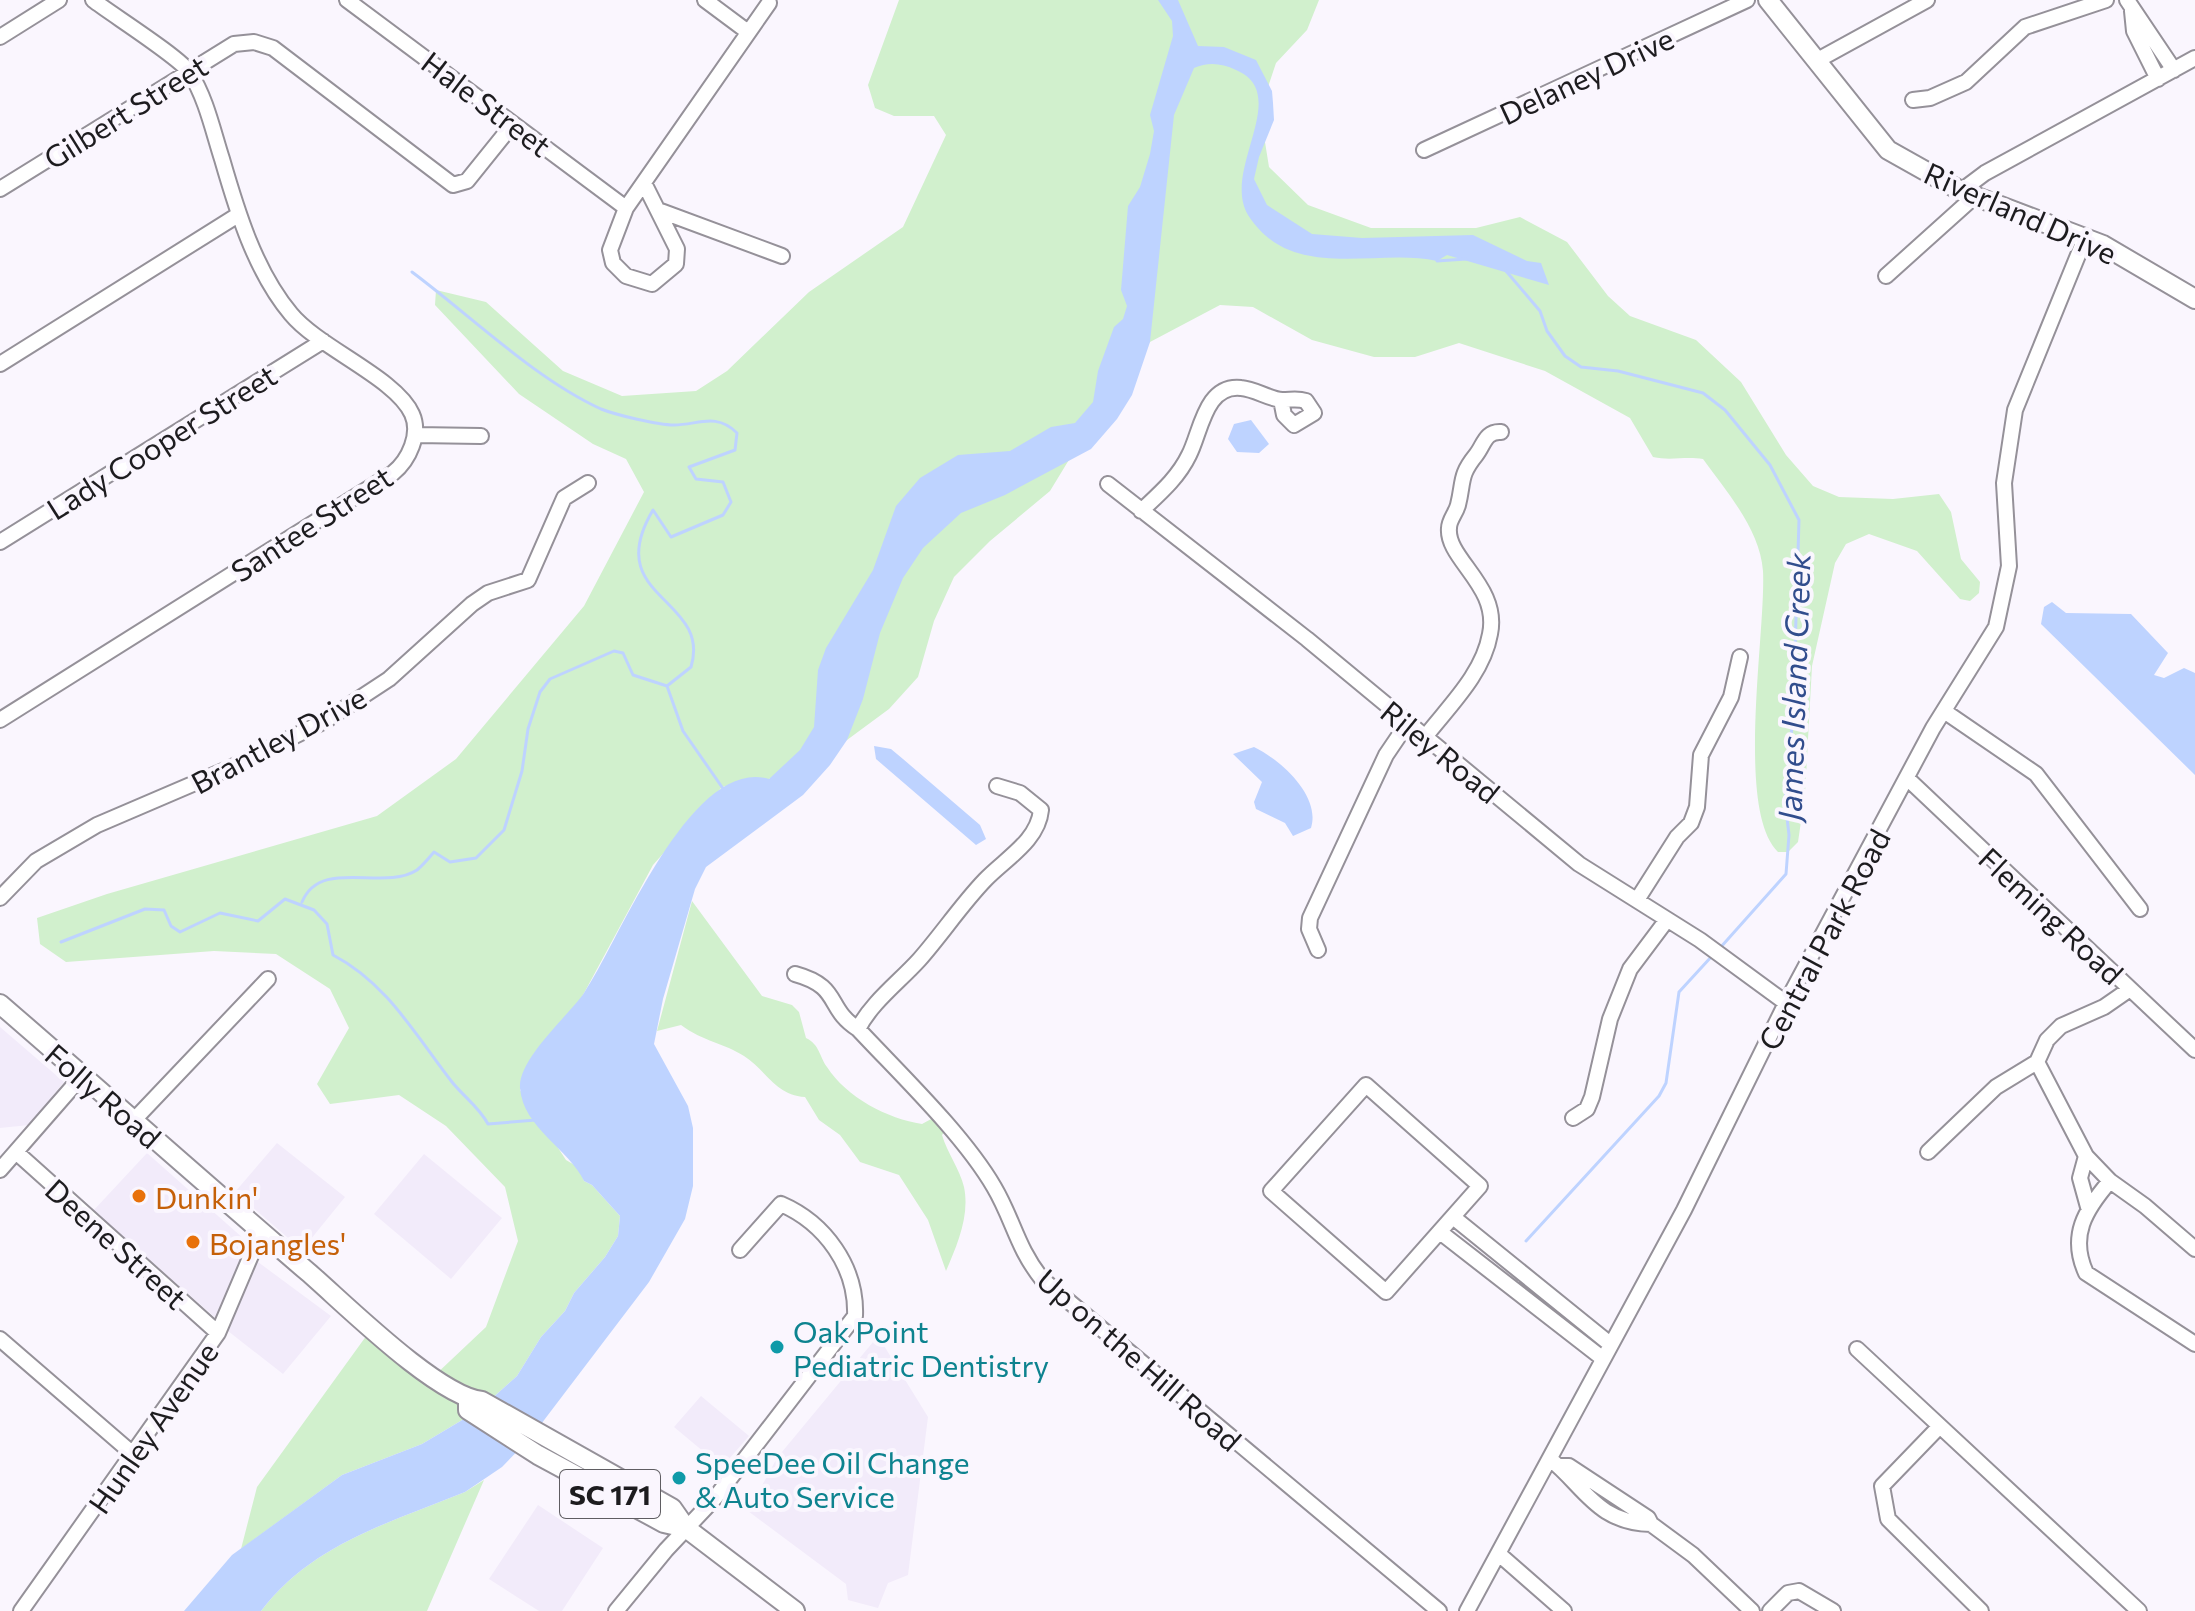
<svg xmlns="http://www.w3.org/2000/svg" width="2195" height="1611" viewBox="0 0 2195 1611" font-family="Commissioner,sans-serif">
	<rect width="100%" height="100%" fill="#faf6fe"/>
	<path fill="#f2ebfa" d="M0,1027L64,1082L29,1125L0,1128Z
		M277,1143L345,1197L302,1250L235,1192Z
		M147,1153L244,1239L246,1244L233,1288L217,1319L93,1211Z
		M424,1154L502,1218L451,1279L374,1214Z
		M258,1262L331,1316L283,1374L228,1331Z
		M878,1336L928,1417L908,1575L888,1583L878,1608L848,1600L846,1584L748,1511L777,1458Z
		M701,1396L749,1436L722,1467L674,1427Z
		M538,1505L603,1548L562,1611H539L489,1579Z"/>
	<path fill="#d1f0cd" d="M899,0H1319L1307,30L1276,63L1260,111L1269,167L1308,205L1371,228H1476L1520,217L1567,242L1608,296L1630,316L1696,340L1741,382L1786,455L1813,486L1839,497L1893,499L1939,494L1951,512L1961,559L1980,582L1979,593L1970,601L1960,599L1917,551L1869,534L1846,544L1835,563L1812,666L1805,794L1798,842L1788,852H1778C1735,810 1766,632 1763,571C1760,529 1726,491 1703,459C1685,456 1671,461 1653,457L1630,418L1545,371L1459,343L1415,357H1374L1312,340L1253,307L1220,305L1150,342L1120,376L1050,491L990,541L954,577L934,621L918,677L889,709L847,740L769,779L722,787L653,865L583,995L520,1090L566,1160L578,1167L584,1181L592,1185L620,1216L618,1236L605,1257L574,1293L565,1311L541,1337L517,1376L479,1410L422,1444L342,1475L241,1549L257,1487L372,1328L433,1377L486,1327L518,1241L505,1187L446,1126L399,1095L330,1104L317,1084L349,1028L330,989L276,954L214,951L66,962L40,944L37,918L107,894L377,816L456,759L584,606L644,492L626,459L593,444L519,394L435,305L436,290L486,302L563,371L622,396L696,391L727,371L809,292L903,227L946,135L934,116H894L875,108L868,85Z
		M692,901L762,996L792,1005L799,1012L806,1038C820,1045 819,1056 827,1067C846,1097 888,1119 922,1124L933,1118L948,1128L942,1135C947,1152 960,1170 964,1187C970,1216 957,1245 946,1271L928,1220L899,1175L860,1162L840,1135L819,1120L805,1097C775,1095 766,1070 744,1056C724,1043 704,1042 681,1025L657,1031Z
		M484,1480L427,1611H261C312,1544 389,1523 465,1492Z"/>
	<path fill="#bed3ff" d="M1158,0H1178L1198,46L1224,47L1256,60L1272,91L1273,103L1274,120L1259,157L1254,179L1267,205L1312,234L1362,238L1473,235L1527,261L1541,263L1549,285L1447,255L1437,261C1377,247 1292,284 1248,215C1221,170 1293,94 1236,70C1221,63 1208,62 1194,68L1174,115L1150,342L1132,395L1117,419L1091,449L1005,495L961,513L923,548L903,578L880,633L863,699L847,740L830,765L803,795L706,867L695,889L663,999L654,1044L688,1106L693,1128V1186L685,1219L649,1282L532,1436L502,1467L465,1492C389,1523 312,1544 261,1611H184L232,1555L342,1475L422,1444L479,1410L517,1376L541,1337L565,1311L574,1293L605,1257L618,1236L620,1216L592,1185L584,1181C569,1149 523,1128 520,1088C518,1059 568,1016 584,993C619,942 690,756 769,779L800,750L814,727L818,670L826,648L873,570L896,506L920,478L958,455L1010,451L1051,427L1075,423L1093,402L1098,371L1114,327L1123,319L1127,306L1121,290L1128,206L1140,187L1150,154L1154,131L1150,115L1173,36L1172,21Z
		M1251,420L1269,444L1259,453L1237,452L1228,439L1234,424Z
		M2052,602L2066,613L2131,614L2168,653L2154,675L2164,678L2184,668L2195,673V775L2041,624L2044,607Z
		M874,746L891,749L903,759L980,825L986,839L976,845L876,759Z
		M1254,747C1281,760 1321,796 1311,828L1293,836L1285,823L1256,809L1254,802L1262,782L1233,754Z"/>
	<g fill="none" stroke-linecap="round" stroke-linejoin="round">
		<path stroke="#bed3ff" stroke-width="3" d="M1437,261L1466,259
			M1506,271L1540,311L1547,331L1565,356L1581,367L1618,371L1703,393L1725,410L1770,465L1799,520L1793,715L1785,800L1789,835L1786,874L1720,948
			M412,272C471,316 535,379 601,409C616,415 658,425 674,425C698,425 716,412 737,433L735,450L689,467L696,479L723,482L731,502L723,515L671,537L653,510C600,599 712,597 691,667L667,686
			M667,686L683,731L724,790
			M302,902C321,857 383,892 417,870C423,865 429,858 434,852L450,862L476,858L504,830L522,771L528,729L540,692L550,679L614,651L623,653L633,675L667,686
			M61,942L145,909L164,910L171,926L180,932L220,913L258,921L285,899L314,910L327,924L333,955C387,983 416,1036 452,1082C464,1097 479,1107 488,1124L536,1120
			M1526,1241L1659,1096L1666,1083L1679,992L1712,956"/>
		<g stroke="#959199" stroke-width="18">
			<path id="minor" d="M347,0L626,208
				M705,0L748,32
				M2127,0L2174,70
				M2132,11L2134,31L2158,79
				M0,37L59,0
				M1816,61L1927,0
				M1913,100L1930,98L1966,82L2025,27L2106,0
				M1424,150L1747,0
				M644,183L677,249L676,264L652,284L626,276L613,263L610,250L626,208L769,3
				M0,189L234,44L254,42L273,48L453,185L467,181L513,124
				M1961,191L1985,173L2195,58
				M658,210L782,256
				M1886,276L1975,196
				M0,364L238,215
				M416,435L481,436
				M1108,484L1307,639L1579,864L1700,940L1786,1003
				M1141,511C1159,494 1178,478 1189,455C1201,432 1205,384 1241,388C1255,389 1269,399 1282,400C1292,400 1297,398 1306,401L1314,413L1294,425L1284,415L1281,400
				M0,542L323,341
				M1944,711L2036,774L2140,909
				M0,720L393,473C409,460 421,434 412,414C396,378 319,348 291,314C255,271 237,211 222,159C213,131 206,98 190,73C181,58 111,14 93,0
				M1425,737C1449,706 1483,674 1490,634C1500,586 1446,559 1449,528C1449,520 1456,513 1458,505C1464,481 1459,476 1476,455C1484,445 1485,431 1501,432
				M1909,780L2195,1050
				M0,898L36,861L97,825L230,768L325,721L389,679L472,604L488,593L528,580L564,498L588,483
				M1637,900L1677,837L1691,823L1697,807L1701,755L1731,697L1740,657
				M1318,950L1309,929L1310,918L1386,755L1407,724
				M795,974C842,987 825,1008 858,1029C900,1074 963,1134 994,1187C1013,1219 1017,1248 1042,1279L1439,1611
				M858,1029C871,1003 899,982 919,960C942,934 961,905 985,880C1005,859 1038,841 1041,810L1020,793L997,786
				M2037,1062L2086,1156L2110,1181L2145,1206L2195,1249
				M1366,1085L1480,1186L1386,1292L1271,1191Z
				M1573,1118L1587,1109L1592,1097L1610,1019L1630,969L1666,921
				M134,1120L268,979
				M16,1152L218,1333
				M1928,1152L1996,1087L2037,1062L2047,1040L2061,1026L2104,1007L2130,989
				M2086,1156L2080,1178L2088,1207
				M0,1170L82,1076
				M2110,1181C2085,1210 2069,1236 2086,1273L2195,1344
				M1453,1217L1610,1344
				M1440,1232L1602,1358
				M0,1339L133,1454
				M1857,1349L2139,1611
				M1939,1427L1882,1486L1888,1519L1981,1611
				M1550,1459C1584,1486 1597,1523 1651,1524L1648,1518L1569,1466H1559
				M1651,1524L1693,1555L1752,1611
				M1500,1555L1564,1611
				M21,1611L218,1333L261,1232
				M616,1611L666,1550L715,1498L855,1316C857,1267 825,1223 781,1204L740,1250
				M1467,1611L1684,1210L1786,1003L1933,728L1996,627L2009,566L2004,483L2015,410L2085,238
				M1770,1611L1788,1593L1799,1591L1833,1611"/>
		</g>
		<g stroke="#959199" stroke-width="22">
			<path id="major" d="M1768,0L1888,150L1961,191L2103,245L2195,299
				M0,1004C103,1093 204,1183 308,1272C345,1304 437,1396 482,1401L672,1508L686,1528L795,1611
				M468,1399V1410L538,1455L664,1523L686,1528"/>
		</g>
		<use href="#minor" stroke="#fff" stroke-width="14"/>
		<use href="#major" stroke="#fff" stroke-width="18"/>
	</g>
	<g fill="#e8710a" stroke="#faf6fe" stroke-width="3">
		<circle cx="139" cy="1196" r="8"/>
		<circle cx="193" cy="1242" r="8"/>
	</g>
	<g fill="#0f9aa8" stroke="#faf6fe" stroke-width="3">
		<circle cx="777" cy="1347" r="8"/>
		<circle cx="679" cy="1478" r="8"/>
	</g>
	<g text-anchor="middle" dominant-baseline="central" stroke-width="8" stroke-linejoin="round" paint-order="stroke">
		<rect fill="#faf6fe" stroke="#5f5d62" stroke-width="2" x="560" y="1470" width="100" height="48" rx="6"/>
		<g font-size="28" font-weight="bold" fill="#1d1c1f">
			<text x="610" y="1494">SC 171</text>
		</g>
		<g font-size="30" fill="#1d1c1f" stroke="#faf6fe">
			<text transform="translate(1586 75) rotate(-25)">Delaney Drive</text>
			<text transform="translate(487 103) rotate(37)">Hale Street</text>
			<text transform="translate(125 111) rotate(-32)">Gilbert Street</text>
			<text transform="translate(2021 212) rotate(24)">Riverland Drive</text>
			<text transform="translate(161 441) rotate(-32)">Lady Cooper Street</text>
			<text transform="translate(311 523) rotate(-33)">Santee Street</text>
			<text transform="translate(278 739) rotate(-28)">Brantley Drive</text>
			<text transform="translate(1441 751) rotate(39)">Riley Road</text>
			<text transform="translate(2052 915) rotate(43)">Fleming Road</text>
			<text transform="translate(1823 939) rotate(-62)">Central Park Road</text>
			<text transform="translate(104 1095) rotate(41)">Folly Road</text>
			<text transform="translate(117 1243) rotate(42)">Deene Street</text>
			<text transform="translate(1140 1359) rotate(41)">Up on the Hill Road</text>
			<text transform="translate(152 1427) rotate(-55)">Hunley Avenue</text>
		</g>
		<g font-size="30" fill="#c56008" stroke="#faf6fe" text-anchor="start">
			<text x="155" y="1196">Dunkin'</text>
			<text x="209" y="1242">Bojangles'</text>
		</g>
		<g font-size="30" fill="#0d838f" stroke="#faf6fe" text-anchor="start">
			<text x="793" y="1330">Oak Point<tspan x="793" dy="34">Pediatric Dentistry</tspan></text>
			<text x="695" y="1461">SpeeDee Oil Change<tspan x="695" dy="34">&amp; Auto Service</tspan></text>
		</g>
		<g font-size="32" font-style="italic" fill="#314d8d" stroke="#faf6fe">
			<text transform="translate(1793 687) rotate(-88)">James Island Creek</text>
		</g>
	</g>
</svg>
